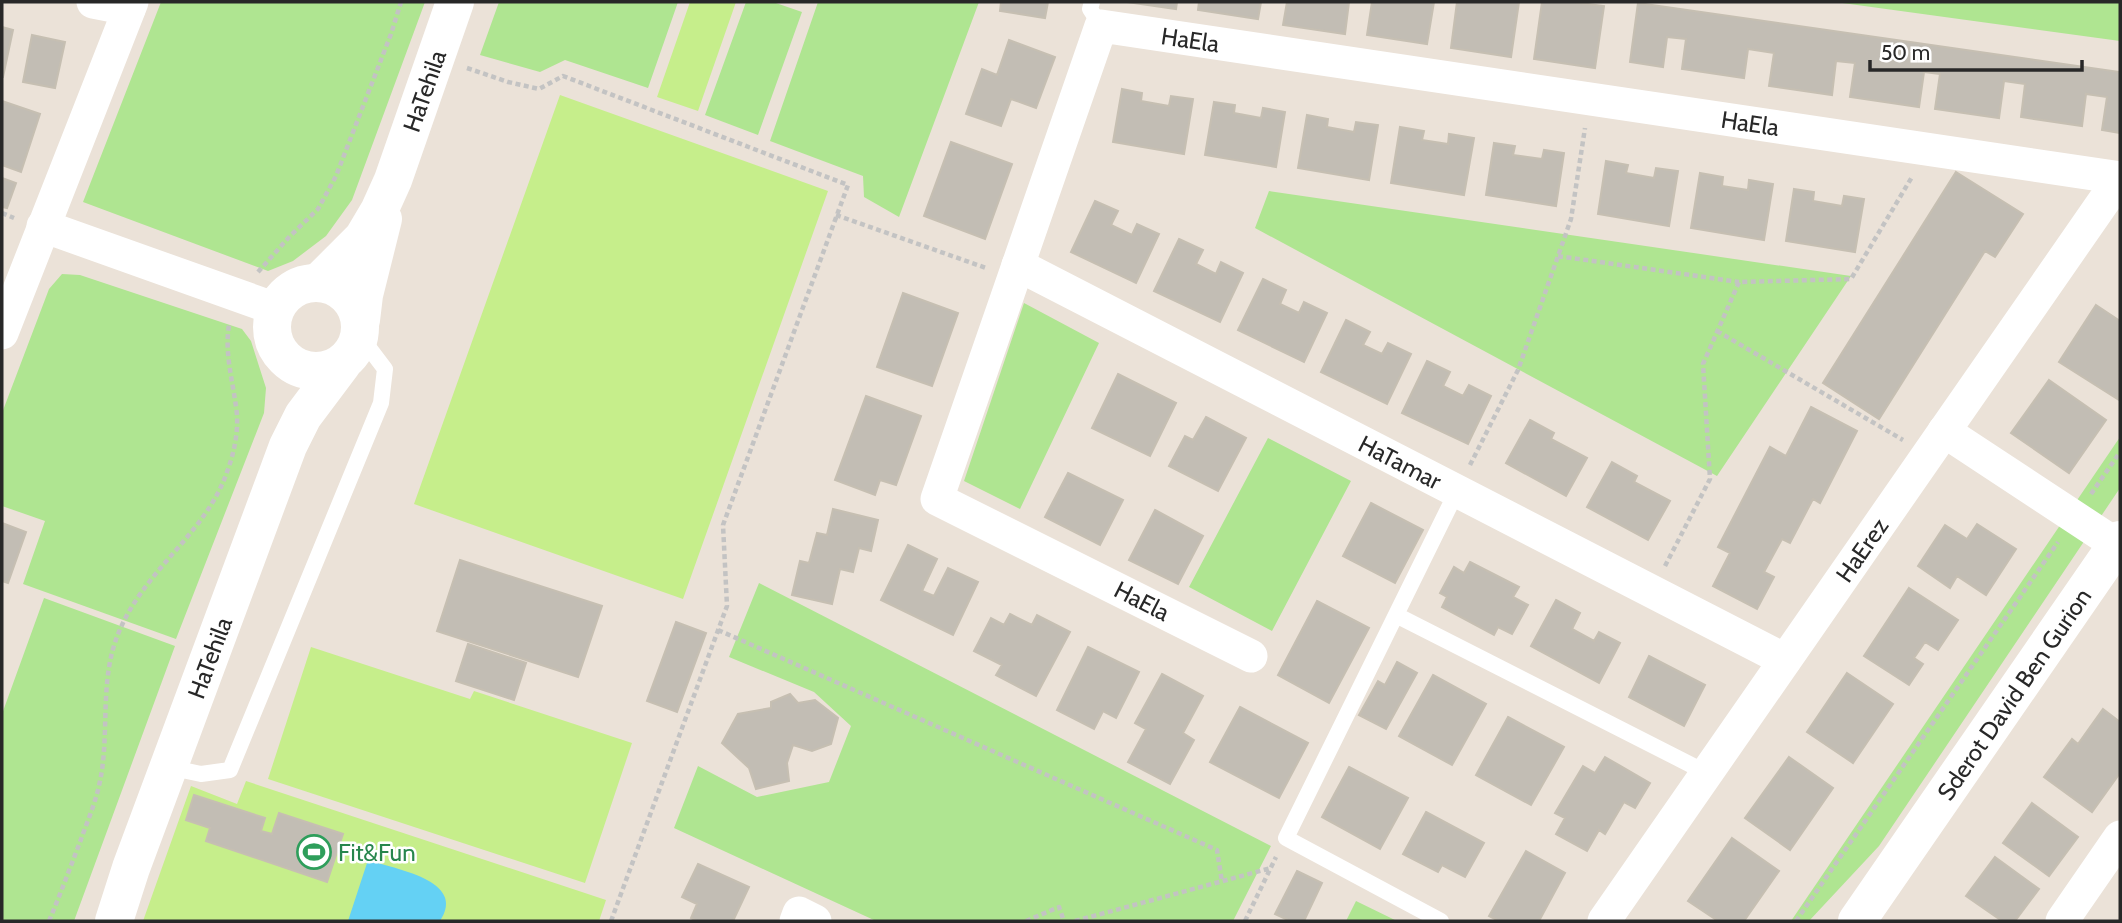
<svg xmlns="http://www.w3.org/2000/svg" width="2122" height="923" viewBox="0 0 2122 923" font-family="Cabin,sans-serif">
	<rect width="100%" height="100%" fill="#ebe2d8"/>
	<path fill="#afe591" d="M161,2H425L352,200L326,236L293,261L268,271L83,202Z
		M499,2H678L648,88L565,60L540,72L480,55Z
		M746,2H773L802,12L758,135L705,115Z
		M818,2H979L899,217L864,197L863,176L770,141Z
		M1835,2H2120V41Z
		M1269,191L1851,276L1717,476L1255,228Z
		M62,274L80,275L242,329L251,341L266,388L264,413L176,639L23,584L45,521L2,506V413L49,289Z
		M1024,303L1099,343L1020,509L964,481Z
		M2120,437V488L1879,846L1809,921H1791Z
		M1268,438L1351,481L1272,631L1189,587Z
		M759,583L1271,846L1233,921H876L674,828L698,766L757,797L829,782L851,726L814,692L729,657Z
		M44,598L175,646L74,921H2V714Z
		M1356,901L1397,921H1346Z"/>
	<path fill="#c6ee8b" d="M690,2H736L698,111L657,97Z
		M560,95L828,191L683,599L414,504Z
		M311,647L470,699L474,691L632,743L585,883L268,779Z
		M246,781L606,900L599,921H143L191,786L237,804Z"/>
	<path fill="#64d1f4" d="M368,860C394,869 468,880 440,921H348Z"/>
	<path fill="#c2bdb4" stroke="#c6bfb2" stroke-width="2" d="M1001,2H1048L1045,18L1000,11Z
		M1127,2H1177L1176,9Z
		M1199,2H1261L1258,19L1198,10Z
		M1287,2H1349L1345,34L1283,25Z
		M1372,2H1434L1427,44L1367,35Z
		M1457,2H1519L1511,57L1451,48Z
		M1542,2H1573L1604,6L1595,68L1534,59Z
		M1638,3L2120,72V133L2102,130L2107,97L2086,94L2082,126L2021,117L2025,84L2004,81L1999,118L1935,109L1940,74L1924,72L1919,107L1850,97L1855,63L1836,61L1832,95L1769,86L1774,53L1748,49L1744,78L1682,69L1686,39L1667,37L1663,67L1630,62Z
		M2,27L13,30L3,77H2Z
		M32,35L65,42L55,88L23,82Z
		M1009,40L1055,57L1036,108L1011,99L1001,126L966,114L982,69L997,75Z
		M1122,89L1142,93L1141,101L1169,106L1171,96L1193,99L1184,154L1113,142Z
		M2,101L40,114L21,172L2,165Z
		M1214,102L1235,105L1234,113L1261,118L1263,108L1285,112L1276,167L1205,155Z
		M1307,115L1328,119L1327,127L1354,132L1356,122L1378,125L1369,180L1298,168Z
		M1400,127L1424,131L1422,140L1448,144L1449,134L1474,138L1464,195L1391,183Z
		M951,142L1012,164L985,239L924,216Z
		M1494,143L1515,146L1513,155L1542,159L1544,150L1564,153L1556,206L1486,195Z
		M1606,161L1628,165L1626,173L1654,178L1656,168L1678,171L1669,226L1598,214Z
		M1956,172L2023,214L1995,257L1985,251L1879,419L1823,383Z
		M1700,173L1723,177L1722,186L1748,190L1749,180L1773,184L1764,240L1691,228Z
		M2,178L16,183L7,208L2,207Z
		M1794,189L1814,192L1813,201L1842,206L1844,196L1864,199L1855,252L1786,241Z
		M1095,201L1118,211L1111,225L1132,235L1137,224L1159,234L1136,283L1071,252Z
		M1179,239L1203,250L1196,264L1216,274L1221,262L1243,273L1220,322L1154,291Z
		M1263,279L1286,290L1280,304L1299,313L1304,302L1327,313L1304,362L1238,330Z
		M903,293L958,313L932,386L877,367Z
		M2096,305L2120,321L2119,400L2059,362Z
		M1346,320L1370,332L1363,345L1382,354L1388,343L1411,354L1387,404L1321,372Z
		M1427,361L1450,372L1443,386L1463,396L1469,385L1491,396L1468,444L1402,413Z
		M1118,374L1176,403L1150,456L1092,428Z
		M2049,380L2106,420L2069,473L2011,433Z
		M866,396L921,416L896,485L880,480L875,495L835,480Z
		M1811,407L1857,431L1820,503L1813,499L1790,543L1782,539L1764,572L1774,577L1757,609L1713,586L1730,553L1718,547L1770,447L1786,456Z
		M1206,417L1246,438L1218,491L1169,466L1185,436L1193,440Z
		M1530,420L1554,433L1551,439L1587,458L1566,496L1506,463Z
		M1612,462L1637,476L1634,482L1670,501L1648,540L1587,507Z
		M1068,473L1123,500L1100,545L1045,517Z
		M1371,503L1423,530L1395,583L1343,556Z
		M833,509L878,520L871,551L859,548L853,572L840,569L832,604L792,595L800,561L809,563L817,533L827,535Z
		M1155,510L1203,536L1178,584L1129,560Z
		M2,523L26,532L8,583L2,581Z
		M1977,524L2016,549L1986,595L1957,576L1950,588L1918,566L1945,525L1967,539Z
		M908,545L937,559L922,591L934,596L948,568L978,582L953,635L881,600Z
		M460,560L602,606L578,677L437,631Z
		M1470,562L1519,587L1513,597L1528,605L1512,634L1498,627L1494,635L1442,607L1447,597L1440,593L1454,567L1464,573Z
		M1909,588L1958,620L1938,650L1925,642L1914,658L1923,664L1909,685L1864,656Z
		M1556,600L1580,613L1572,629L1594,641L1599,632L1620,643L1599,683L1531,646Z
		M1317,601L1369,628L1329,703L1278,675Z
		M1010,614L1032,625L1037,615L1070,632L1036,696L996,675L1002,665L974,651L991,618L1004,625Z
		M676,622L706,633L677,712L647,701Z
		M468,644L526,663L514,700L456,681Z
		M1088,647L1139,672L1116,718L1103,711L1094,729L1057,710Z
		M1649,656L1705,685L1684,726L1629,697Z
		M1397,662L1417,673L1386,729L1359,715L1378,681L1385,685Z
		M1847,673L1893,704L1853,763L1807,732Z
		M1162,674L1203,696L1183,733L1194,740L1170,784L1128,762L1146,729L1135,723Z
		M1433,675L1486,704L1452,765L1399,736Z
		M790,694L798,703L815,700L838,718L831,744L812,751L793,745L787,763L789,781L756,789L749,768L722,743L738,714L771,708V702Z
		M1240,707L1308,743L1279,798L1210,762Z
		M2103,709L2120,722V773L2092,812L2044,777L2072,739L2078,744Z
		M1508,717L1564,747L1531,805L1476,775Z
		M1605,757L1650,783L1635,808L1624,802L1605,834L1599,830L1587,851L1556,834L1565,818L1555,813L1583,766L1595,773Z
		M1789,757L1833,788L1790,850L1745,818Z
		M1349,767L1408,798L1380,849L1322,817Z
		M194,795L265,818L261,831L272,834L279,813L343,834L327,882L206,841L210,828L186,820Z
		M2032,803L2078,837L2049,876L2003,843Z
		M1426,812L1484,843L1465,877L1442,865L1438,872L1403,854Z
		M1732,838L1779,871L1744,921H1718L1688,901Z
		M1526,851L1565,873L1539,921H1499L1489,916Z
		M1995,857L2039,889L2015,921H2002L1966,896Z
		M698,864L749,887L733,921H697L691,918L697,904L682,897Z
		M1297,871L1322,883L1304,921H1290L1275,914Z"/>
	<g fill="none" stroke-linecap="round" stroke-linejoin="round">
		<path stroke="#c3c3c3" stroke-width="4.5" stroke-dasharray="5 3.5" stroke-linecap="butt" d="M467,68L508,82L539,89L563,76L848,185L723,525L727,606L611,921
			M2,213L14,218
			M836,215L986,268
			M1558,256L1739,282
			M258,272L290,236L318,209L336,176L391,34L401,2
			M1717,331L1903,440
			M1470,465L1518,370L1571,219L1585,128
			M2091,494L2120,452
			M1665,566L1710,479L1703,364L1739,282L1851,279L1912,177
			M718,630L1217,850L1222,882
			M49,921C60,895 70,868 80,842C87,822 96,802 100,781C109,738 101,692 113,649C134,575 204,539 227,472C234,453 238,434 237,415C234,384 224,356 229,325
			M1026,921L1059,907L1064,921
			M1075,921L1271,868
			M1245,921L1276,857
			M1796,921L2058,542"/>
		<path stroke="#fff" stroke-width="16" d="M1092,2L1090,9L1101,26
			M1396,615L1707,773
			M168,767L201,774L230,770L381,403L385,369L360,336
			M1441,921L1286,838L1457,491"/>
		<g stroke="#fff" stroke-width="33">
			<path d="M93,2L129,9"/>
			<path d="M43,226L276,309"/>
			<path id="s1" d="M1018,265L1785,660"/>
			<path d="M2,333L132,2"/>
			<path d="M1944,431L2117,545"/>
			<path id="s2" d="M1251,656L937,499L1101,26L2120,178L1604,921"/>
			<path d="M796,921L799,913L815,921"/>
			<path d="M2062,921L2120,837"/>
		</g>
		<g stroke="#fff" stroke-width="38">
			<path id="s3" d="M319,282L363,238L379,211L393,180L455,2"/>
			<circle cx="316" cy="327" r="44"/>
			<path d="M361,320L364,295L383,219"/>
			<path id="s4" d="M114,921L131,868L288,446L303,416L342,364"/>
			<path id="s5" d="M1857,921L2120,540"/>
		</g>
	</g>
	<defs>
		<g id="stadium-ring" transform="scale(1.75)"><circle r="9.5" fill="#fff" stroke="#2e9e5b" stroke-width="1.5"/><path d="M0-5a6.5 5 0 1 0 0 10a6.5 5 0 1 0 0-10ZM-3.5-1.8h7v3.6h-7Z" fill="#2e9e5b"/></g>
	</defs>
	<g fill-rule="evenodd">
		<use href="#stadium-ring" x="314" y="852"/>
	</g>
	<g text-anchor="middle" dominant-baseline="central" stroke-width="5" stroke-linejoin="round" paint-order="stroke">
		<g font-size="24" fill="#282828" stroke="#fff">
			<text stroke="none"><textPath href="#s2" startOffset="942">HaEla</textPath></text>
			<text stroke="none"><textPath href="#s3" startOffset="222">HaTehila</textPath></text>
			<text stroke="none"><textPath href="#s2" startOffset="1508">HaEla</textPath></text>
			<text stroke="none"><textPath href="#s1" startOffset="430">HaTamar</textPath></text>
			<text transform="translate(1862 550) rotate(-55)">HaErez</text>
			<text transform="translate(1142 601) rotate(27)">HaEla</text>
			<text stroke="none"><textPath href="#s4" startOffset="280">HaTehila</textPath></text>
			<text stroke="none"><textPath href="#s5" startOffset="276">Sderot David Ben Gurion</textPath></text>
		</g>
		<g font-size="24" fill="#27864d" stroke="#fff" text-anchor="start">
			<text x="338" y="852">Fit&amp;Fun</text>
		</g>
	</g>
	<rect width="2122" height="923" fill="none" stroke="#282828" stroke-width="7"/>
	<path d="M1870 60v10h212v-10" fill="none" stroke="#282828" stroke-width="3.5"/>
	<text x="1881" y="60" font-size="21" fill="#282828" stroke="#ffffff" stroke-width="5" paint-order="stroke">50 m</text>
</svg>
